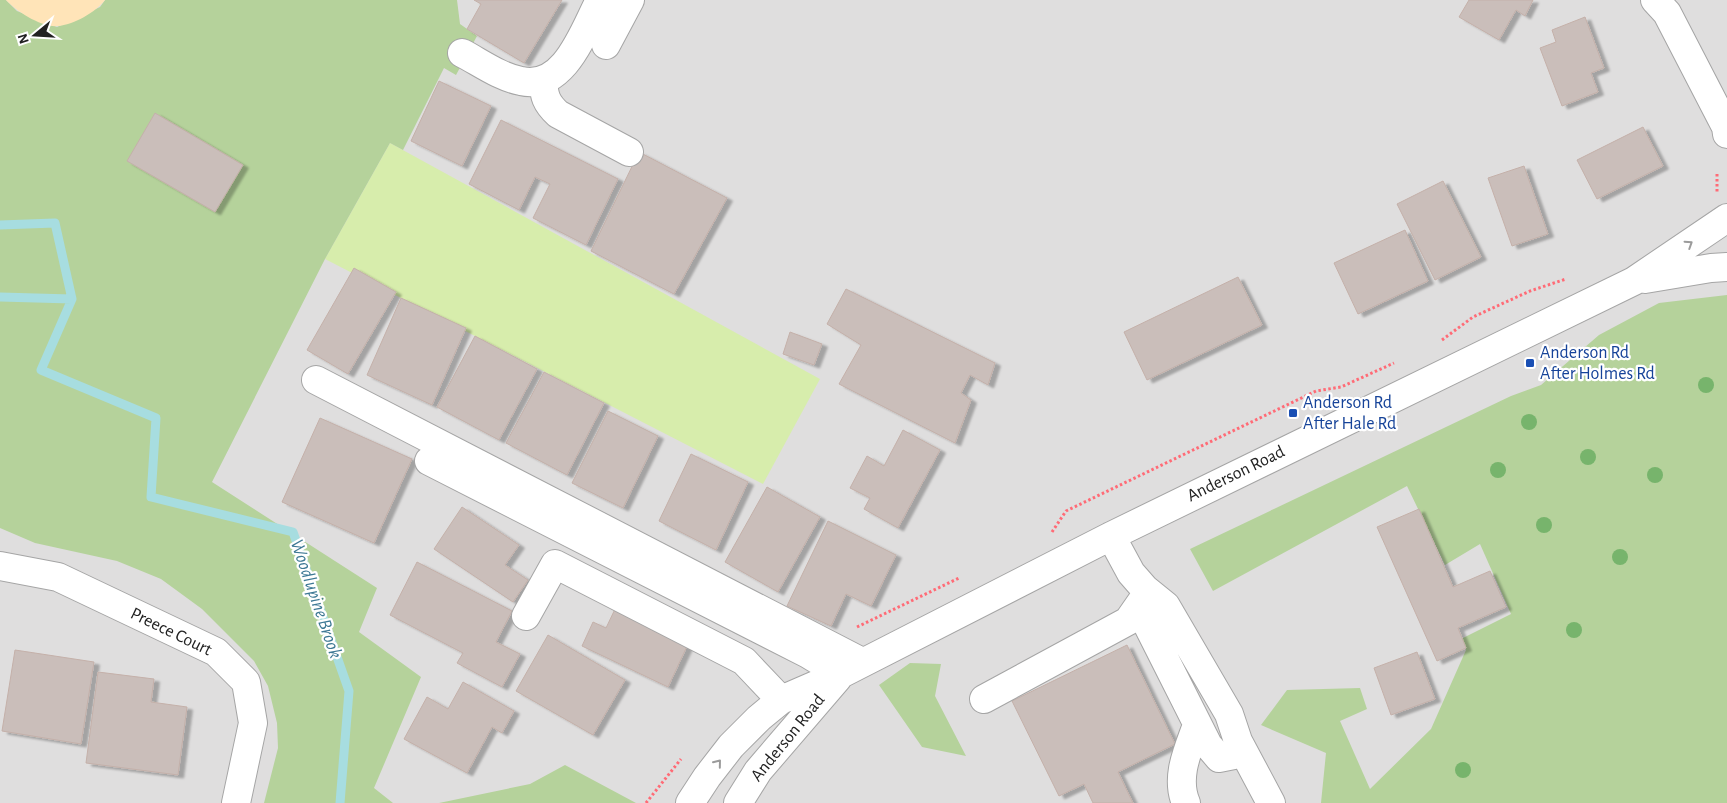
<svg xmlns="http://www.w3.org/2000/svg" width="1727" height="803" viewBox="0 0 1727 803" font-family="'Alegreya Sans',sans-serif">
	<defs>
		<filter id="shadow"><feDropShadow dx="5.5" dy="3" stdDeviation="1" flood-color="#0004"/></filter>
	</defs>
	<rect width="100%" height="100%" fill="#f2ece7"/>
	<path fill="#dfdede" d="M0,0H1727V803H0Z"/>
	<path fill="#d7edac" d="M390,143L820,379L763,484L325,259Z"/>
	<path fill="#b5d29b" d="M0,0H6L17,11L57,27L100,7L105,0H457L460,24L477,36L456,75L444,68L403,150L390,143L325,259L212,482L377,588L359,632L421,677L374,788L393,803H264L278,748L277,723L268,686L254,661L202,609L161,579L117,561L35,543L0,528Z
		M1727,295V803H1321L1326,753L1261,725L1287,690L1360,688L1367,709L1340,721L1370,789L1431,729L1466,650L1461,639L1511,614L1480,544L1445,565L1407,486L1213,591L1190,549L1511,396L1541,385L1599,335L1659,303Z
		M910,663L941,664L935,696L966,756L922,747L879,685Z
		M565,765L636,803H439L530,784Z"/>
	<path fill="#ffe4b8" d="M6,0H105C96,12 73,25 58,26C42,28 16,11 6,0Z"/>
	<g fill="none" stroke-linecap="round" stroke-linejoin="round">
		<path stroke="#a7dde0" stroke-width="9" d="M0,225L55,223L72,299
			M0,297L72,299L41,370L156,418L151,497L293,532L349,691L340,803"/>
	</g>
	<path fill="#cabeba" stroke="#c4b0a9" filter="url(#shadow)" d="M474,0H562L524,63L467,29L481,4Z
		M1469,0H1533L1525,16L1516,10L1499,40L1459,17Z
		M1585,17L1604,68L1591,73L1598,92L1562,106L1540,48L1556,42L1552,30Z
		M439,81L491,106L462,166L411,141Z
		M155,113L243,165L215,212L127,161Z
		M501,120L618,179L586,245L533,218L550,184L535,177L519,210L469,184Z
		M1643,127L1663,166L1597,199L1577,160Z
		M639,152L727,198L674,294L591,251Z
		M1524,166L1548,234L1512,246L1488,178Z
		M1443,181L1481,257L1435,280L1397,204Z
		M1405,230L1428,281L1358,314L1334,263Z
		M354,268L396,292L348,374L307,350Z
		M1238,277L1262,325L1147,380L1124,332Z
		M846,289L995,363L988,385L970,375L961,393L971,400L955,443L839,384L861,345L827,324Z
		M401,298L466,328L432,405L367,375Z
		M790,332L822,344L814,365L783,354Z
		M475,336L537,369L499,440L437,407Z
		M544,372L604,403L567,475L506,443Z
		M608,411L658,436L623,508L572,483Z
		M320,418L412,459L374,543L282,502Z
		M903,430L940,450L898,528L864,509L870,498L850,488L867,456L884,466Z
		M691,454L748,482L716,550L659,521Z
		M767,487L820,517L778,592L725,562Z
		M462,507L519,545L505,565L528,580L513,602L434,549Z
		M1419,509L1453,587L1490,571L1506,607L1458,628L1466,648L1437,661L1377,527Z
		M828,521L896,555L871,606L846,594L831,626L787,606Z
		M417,562L512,611L496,642L520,654L502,687L457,663L463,653L390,615Z
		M616,607L689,642L668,687L582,646L593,622L606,628Z
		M548,635L625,680L593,735L516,691Z
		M1127,645L1175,744L1118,772L1133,803H1093L1084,784L1059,796L1012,701Z
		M15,650L94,662L81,744L2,731Z
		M1417,652L1435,699L1391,715L1374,668Z
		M98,672L154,679L151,702L187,707L178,775L86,763Z
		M463,682L514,711L502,733L492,727L467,773L404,739L427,697L448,709Z"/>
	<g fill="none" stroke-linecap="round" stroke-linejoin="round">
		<g stroke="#a5a5a5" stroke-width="30">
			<path id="minor" d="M1655,0L1667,13L1726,127L1727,134
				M606,45L630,0
				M462,53C481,63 500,77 521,81C565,91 584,30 600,0
				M543,80C544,96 546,103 558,114L629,152
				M1645,279L1711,268L1727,267
				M316,380L862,662
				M429,461L808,654L841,674
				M1111,536L1131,573L1145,589L1166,606L1229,714L1238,741L1234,755L1219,758L1208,745L1143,616L1145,589
				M0,566L58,577L216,652L246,682L253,723L236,803
				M526,616L555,564L744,661L781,700
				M984,699L1128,621L1144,598
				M1238,741L1271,803
				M690,803L707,777L731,746L759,718L781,700L841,674L1111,536L1634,281L1727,218
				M738,803L758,771L837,679
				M1186,803C1175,777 1188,750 1197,725"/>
		</g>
		<path stroke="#ff6b76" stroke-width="3" stroke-dasharray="2.5 2.5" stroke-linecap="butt" d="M1717,174V192
			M1442,340L1473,317L1530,291L1566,279
			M1052,532L1066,511L1316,391L1341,387L1394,363
			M857,627L959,578
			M646,803L681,759"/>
		<use href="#minor" stroke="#fff" stroke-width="28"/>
	</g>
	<g fill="#77b46c">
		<circle cx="1706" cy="385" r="8"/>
		<circle cx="1529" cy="422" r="8"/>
		<circle cx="1588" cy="457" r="8"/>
		<circle cx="1498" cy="470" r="8"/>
		<circle cx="1655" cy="475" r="8"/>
		<circle cx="1544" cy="525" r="8"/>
		<circle cx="1620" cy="557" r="8"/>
		<circle cx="1574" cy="630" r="8"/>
		<circle cx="1463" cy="770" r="8"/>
	</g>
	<defs><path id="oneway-chevron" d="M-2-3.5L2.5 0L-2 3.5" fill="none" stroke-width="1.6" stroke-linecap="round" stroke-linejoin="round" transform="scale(1.25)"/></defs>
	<g stroke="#9b9b9b">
		<use href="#oneway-chevron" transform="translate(1689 244) rotate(-33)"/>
		<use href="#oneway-chevron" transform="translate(718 763) rotate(-51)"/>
	</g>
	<g fill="#1a4fb4" stroke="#fff" stroke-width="2">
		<rect x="1525" y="358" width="10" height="10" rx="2.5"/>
		<rect x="1288" y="408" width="10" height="10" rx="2.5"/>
	</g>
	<g text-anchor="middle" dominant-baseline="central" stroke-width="4.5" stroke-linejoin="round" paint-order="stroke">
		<g font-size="18" fill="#164399" stroke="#fff" text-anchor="start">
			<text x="1540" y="353">Anderson Rd<tspan x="1540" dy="21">After Holmes Rd</tspan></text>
			<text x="1303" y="403">Anderson Rd<tspan x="1303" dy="21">After Hale Rd</tspan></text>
		</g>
		<g font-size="18" fill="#212121" stroke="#fff">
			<text transform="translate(1236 474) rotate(-26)">Anderson Road</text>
			<text transform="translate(171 632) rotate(26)">Preece Court</text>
			<text transform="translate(788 738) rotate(-51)">Anderson Road</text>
		</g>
		<g font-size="19" font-style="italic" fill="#3d7894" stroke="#fff">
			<text transform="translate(316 599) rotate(71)">Woodlupine Brook</text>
		</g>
	</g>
	<g transform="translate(35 35) rotate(252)" stroke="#ffffff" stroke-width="4" paint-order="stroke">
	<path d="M0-4L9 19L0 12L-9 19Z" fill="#212121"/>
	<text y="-8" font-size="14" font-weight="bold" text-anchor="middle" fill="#212121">N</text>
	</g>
</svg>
